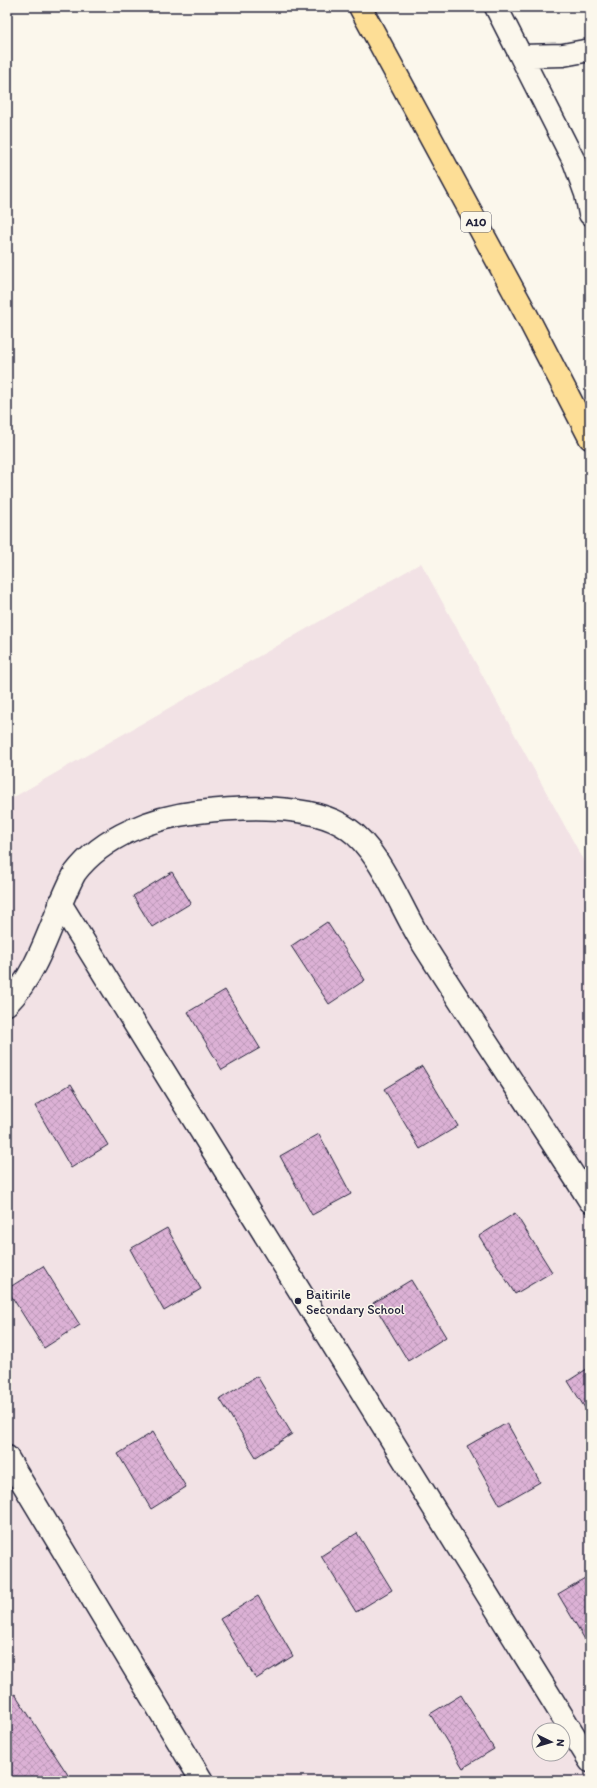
<svg xmlns="http://www.w3.org/2000/svg" width="597" height="1788" viewBox="0 0 597 1788" font-family="Itim,sans-serif">
	<defs>
		<pattern id="building-cross-hatch" width="8" height="8" patternUnits="userSpaceOnUse"><rect width="8" height="8" fill="#dcb1d5"/><path d="M0 0l8 8M0 8l8-8" fill="none" stroke="#bc98b8"/></pattern>
	</defs>
	<rect width="100%" height="100%" fill="#fbf7ec"/>
	<filter id="ink" filterUnits="userSpaceOnUse"><feTurbulence type="fractalNoise" baseFrequency=".025" numOctaves="2"/><feDisplacementMap in="SourceGraphic" scale="8" xChannelSelector="R" yChannelSelector="G"/><feConvolveMatrix kernelMatrix="1 2 1 2 8 2 1 2 1" color-interpolation-filters="sRGB"/></filter>
	<g filter="url(#ink)">
		<path fill="#f2e2e5" fill-rule="evenodd" d="M421,563L590,872V1781H7V801ZM539,1730H563V1754H539Z"/>
		<path fill="url(#building-cross-hatch)" stroke="#22223b" d="M172,872L191,903L152,927L133,896Z
			M327,922L365,980L329,1004L291,946Z
			M225,990L260,1048L222,1070L188,1012Z
			M422,1066L458,1126L420,1149L384,1089Z
			M71,1084L108,1145L71,1168L35,1106Z
			M319,1134L351,1194L312,1215L280,1156Z
			M515,1213L552,1272L515,1294L479,1236Z
			M167,1228L201,1289L164,1311L130,1249Z
			M43,1266L80,1325L44,1348L7,1289Z
			M411,1280L446,1337L408,1361L373,1303Z
			M590,1367V1416L568,1381Z
			M257,1376L292,1434L256,1457L220,1399Z
			M507,1423L540,1482L500,1505L467,1446Z
			M153,1432L186,1487L151,1509L118,1454Z
			M357,1533L392,1590L356,1612L321,1556Z
			M590,1575V1648L558,1594Z
			M258,1596L293,1656L256,1679L220,1619Z
			M15,1694L72,1781H7V1699Z
			M461,1695L494,1749L463,1768L430,1714Z"/>
		<g fill="none" stroke-linecap="round" stroke-linejoin="round">
			<g stroke="#22223b" stroke-width="25">
				<path id="minor" d="M496,7L574,161L586,194L590,214
					M521,56L563,55L590,50
					M60,903L590,1761
					M7,1004C42,969 52,915 75,873C103,836 154,817 198,812C240,807 311,803 347,828C379,849 400,906 420,939C475,1027 534,1113 590,1201
					M7,1457L202,1781"/>
			</g>
			<g stroke="#22223b" stroke-width="25">
				<path id="major" d="M360,7L525,312L590,438"/>
			</g>
			<use href="#minor" stroke="#fbf7ec" stroke-width="22"/>
			<use href="#major" stroke="#fdde96" stroke-width="22"/>
		</g>
	</g>
	<circle fill="#22223b" stroke="#fbf7ec" stroke-width="1.5" cx="298" cy="1301" r="4"/>
	<g text-anchor="middle" dominant-baseline="central" stroke-width="3" stroke-linejoin="round" paint-order="stroke">
		<rect fill="#fbf7ec" stroke="#636270" stroke-width="1" x="461" y="212" width="30" height="20" rx="3"/>
		<g font-size="12" font-weight="bold" fill="#22223b">
			<text x="476" y="222">A10</text>
		</g>
		<g font-size="13" fill="#22223b" stroke="#fbf7ec" text-anchor="start">
			<text x="306" y="1294">Baitirile<tspan x="306" dy="15">Secondary School</tspan></text>
		</g>
	</g>
	<rect width="597" height="1788" fill="none" stroke="#fbf7ec" stroke-width="24"/>
	<rect x="12" y="12" width="573" height="1764" fill="none" stroke="#22223b" stroke-width="1.5" filter="url(#ink)"/>
	<g transform="translate(551 1742) rotate(95)"><circle r="19" fill="#fbf7ec" stroke="#a4a2a5"/>
	<path d="M0-3L7 15L0 10L-7 15Z" fill="#22223b"/>
	<text y="-6" font-size="11" font-weight="bold" text-anchor="middle" fill="#22223b">N</text>
	</g>
</svg>
